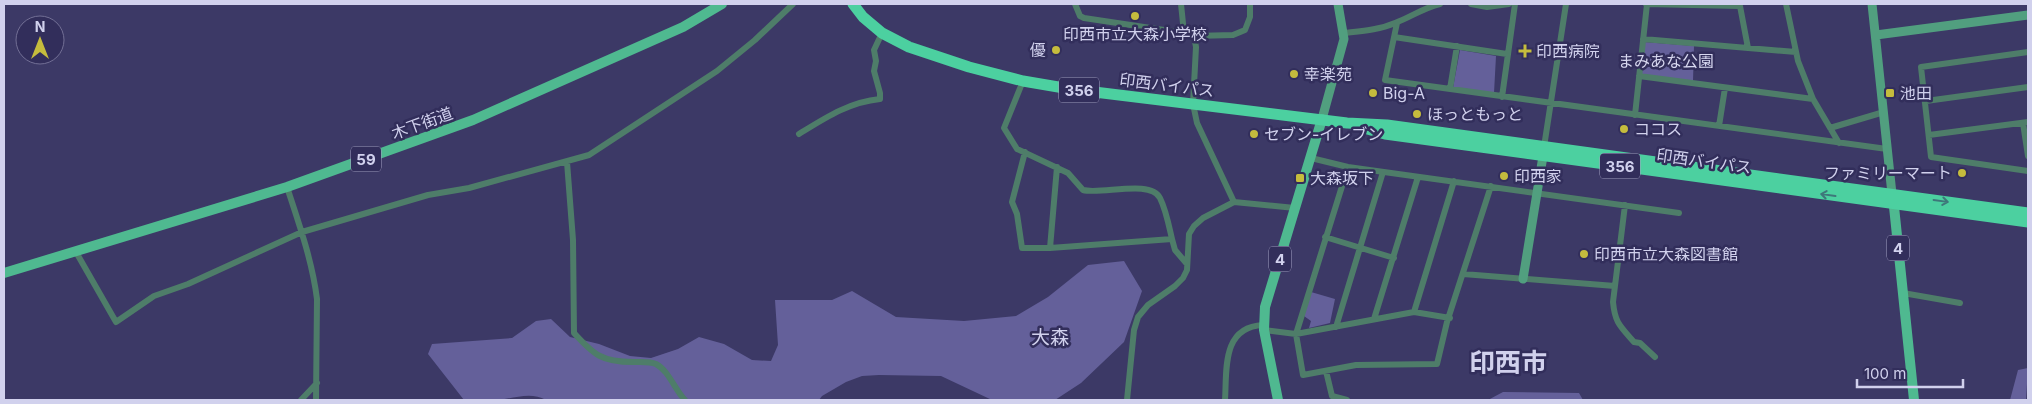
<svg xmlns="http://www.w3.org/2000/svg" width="2032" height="404" viewBox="0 0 2032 404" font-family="Inter,'Noto Sans JP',sans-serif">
	<rect width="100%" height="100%" fill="#3c3966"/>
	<path fill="#64609a" d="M1644,42L1694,46L1693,81L1640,74Z
		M1460,50L1496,56L1494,93L1453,88Z
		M1124,261L1142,291L1124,342L1081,383L1055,400H992L941,376L879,375L862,376L846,382L822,396L819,400H546C530,391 513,399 496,400C485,401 474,400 464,400L428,354L432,344L512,338L536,321L551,319L570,337L599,344L630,356L651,358L678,349L699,337L724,344L752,360L771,361L778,345L775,300H832L852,291L896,317L964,321L1016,316L1048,297L1088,265Z
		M1311,292L1335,299L1330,323L1309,328L1311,321L1304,316Z
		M2028,368L2026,400H2010L2018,370Z
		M1503,392L1579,393L1583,400H1488Z"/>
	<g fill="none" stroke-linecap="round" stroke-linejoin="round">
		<path stroke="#4e7d69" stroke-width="6" d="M1075,4L1080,16L1084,18L1184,33
			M1181,4L1184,33L1194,36L1196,47L1193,104L1197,123L1234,202
			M1471,4L1487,7L1509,4
			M1646,4L1740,6L1748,48
			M1786,4L1798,61L1813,99L1839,143
			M1397,23L1385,80L1887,149
			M1344,33C1362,31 1379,30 1395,23C1411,17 1423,8 1440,4
			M1194,36L1233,35L1245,30L1250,17V4
			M1394,37L1507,54
			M1643,39L1796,52
			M2028,52L1921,67L1931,157L2028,171
			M1639,76L1813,99
			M1023,81L1004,128L1017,149L1068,173L1083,190C1101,195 1151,179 1160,198C1166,210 1169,226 1172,239
			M1450,89L1457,46
			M1502,97L1515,4
			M1926,101L2028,87
			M1635,115L1647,4
			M2023,123L2028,156
			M1719,126L1725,88
			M1830,128L1884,112
			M799,134C825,118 849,102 880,99V93L874,71L876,61L874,50L882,33
			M1929,135L2028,122
			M1544,147L1566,4
			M1025,152L1012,202L1017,214L1022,248H1050L1172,239L1175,250L1187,264
			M1311,158L1348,167L1679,213
			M567,162L573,240L574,333C594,355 602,362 633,362C640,362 649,361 656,364C669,371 675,390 685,400
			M1348,167L1296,334L1303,375L1356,365L1437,364L1447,322L1491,186
			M287,187C299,224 312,260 317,299L316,400
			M1625,205L1613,302C1615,323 1620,326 1634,342L1640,343L1655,357
			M1325,237L1394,258
			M1050,248L1057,167
			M76,252L116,322L154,296L188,284L302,232L428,195L469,188L589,155L717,71L755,40L793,4
			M1463,274L1615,286
			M1903,293L1960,303
			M1414,312L1454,181
			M1374,319L1418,177
			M1336,327L1383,172
			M1264,330L1296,334L1414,312L1450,318
			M1326,371L1332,396L1347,400
			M301,400L317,383
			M1127,400L1134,330L1138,317L1148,305L1175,286L1183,278L1187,270L1189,234L1194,226L1203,218L1234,202L1295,208
			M1225,400C1227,371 1221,327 1263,325"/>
		<path stroke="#519f7f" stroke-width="9" d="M1872,4L1892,194
			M1876,35L2028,15
			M1322,119L1344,39L1338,4
			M1523,279L1544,150"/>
		<path stroke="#4fb990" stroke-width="10" d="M1893,197L1914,400
			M4,273L287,187L473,120L683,27L722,4
			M1278,400L1264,330L1265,307L1322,119"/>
		<path stroke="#4cd0a0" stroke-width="11" d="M853,4L863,17L882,33L909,47L969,67L1023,81L1070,89L1347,123L1387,125L2028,213
			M1364,128L1385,134L2028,222"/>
	</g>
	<defs><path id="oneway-shaft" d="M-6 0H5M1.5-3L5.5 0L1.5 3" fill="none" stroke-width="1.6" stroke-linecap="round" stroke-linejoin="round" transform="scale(1.25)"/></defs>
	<g stroke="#3e777a">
		<use href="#oneway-shaft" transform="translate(1828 195) rotate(-172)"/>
		<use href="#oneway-shaft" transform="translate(1941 201) rotate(8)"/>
	</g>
	<g fill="#c5bc3d" stroke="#322e5b" stroke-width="2">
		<circle cx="1135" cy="16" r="5"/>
		<circle cx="1056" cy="50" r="5"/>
		<path d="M1522.5 43.5h5v5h5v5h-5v5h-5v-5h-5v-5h5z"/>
		<circle cx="1294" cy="74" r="5"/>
		<circle cx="1373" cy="93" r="5"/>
		<rect x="1885" y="88" width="10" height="10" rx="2.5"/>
		<circle cx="1417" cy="114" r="5"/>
		<circle cx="1624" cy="129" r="5"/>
		<circle cx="1254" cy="134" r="5"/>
		<circle cx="1962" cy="173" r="5"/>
		<circle cx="1504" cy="176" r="5"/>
		<rect x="1295" y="173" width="10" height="10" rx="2.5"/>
		<circle cx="1584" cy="254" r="5"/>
	</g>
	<g text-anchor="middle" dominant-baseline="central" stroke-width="5" stroke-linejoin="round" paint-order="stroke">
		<g fill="#322e5b" stroke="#a1a0c1" stroke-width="1">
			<rect x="1059" y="77.5" width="40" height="25" rx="4"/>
			<rect x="351" y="146.5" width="30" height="25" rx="4"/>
			<rect x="1600" y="153.5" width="40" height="25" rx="4"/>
			<rect x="1887" y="235.5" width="22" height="25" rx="4"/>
			<rect x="1269" y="246.5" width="22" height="25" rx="4"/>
		</g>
		<g font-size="15" font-weight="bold" fill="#d1d1ed">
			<text x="1079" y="90">356</text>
			<text x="366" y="159">59</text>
			<text x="1620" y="166">356</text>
			<text x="1898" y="248">4</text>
			<text x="1280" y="259">4</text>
		</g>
		<g font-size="16" fill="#d1d1ed" stroke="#322e5b" text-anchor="start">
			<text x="1135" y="34" text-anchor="middle">印西市立大森小学校</text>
			<text x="1046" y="50" text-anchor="end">優</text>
			<text x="1536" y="51">印西病院</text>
			<text x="1304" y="74">幸楽苑</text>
			<text x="1383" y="93">Big-A</text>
			<text x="1900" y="93">池田</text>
			<text x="1427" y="114">ほっともっと</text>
			<text x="1634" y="129">ココス</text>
			<text x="1264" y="134">セブン-イレブン</text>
			<text x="1952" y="173" text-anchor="end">ファミリーマート</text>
			<text x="1514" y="176">印西家</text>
			<text x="1310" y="178">大森坂下</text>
			<text x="1594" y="254">印西市立大森図書館</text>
		</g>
		<g font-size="16" fill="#d7d7ef" stroke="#322e5b">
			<text x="1666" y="61">まみあな公園</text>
		</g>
		<g font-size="16" fill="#d1d1ed" stroke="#322e5b">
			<text transform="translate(1167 85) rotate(7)">印西バイパス</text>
			<text transform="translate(422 123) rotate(-20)">木下街道</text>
			<text transform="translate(1704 161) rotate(8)">印西バイパス</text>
		</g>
		<g font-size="19" fill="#d1d1ed" stroke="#322e5b">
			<text x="1050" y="337">大森</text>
		</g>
		<g font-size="26" font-weight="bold" fill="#d1d1ed" stroke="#322e5b">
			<text x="1508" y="362">印西市</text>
		</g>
	</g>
	<rect width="2032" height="404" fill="none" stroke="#d1d1ed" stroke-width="10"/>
	<g transform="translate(40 40)"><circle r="24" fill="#322e5b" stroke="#726f95"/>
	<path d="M0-4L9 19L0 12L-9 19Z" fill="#c5bc3d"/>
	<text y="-8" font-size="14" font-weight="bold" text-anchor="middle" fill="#d1d1ed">N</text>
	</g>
	<path d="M1857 379v8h106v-8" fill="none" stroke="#d1d1ed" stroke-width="2.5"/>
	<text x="1864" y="379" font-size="15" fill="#d1d1ed" stroke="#322e5b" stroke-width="4" paint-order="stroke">100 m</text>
</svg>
